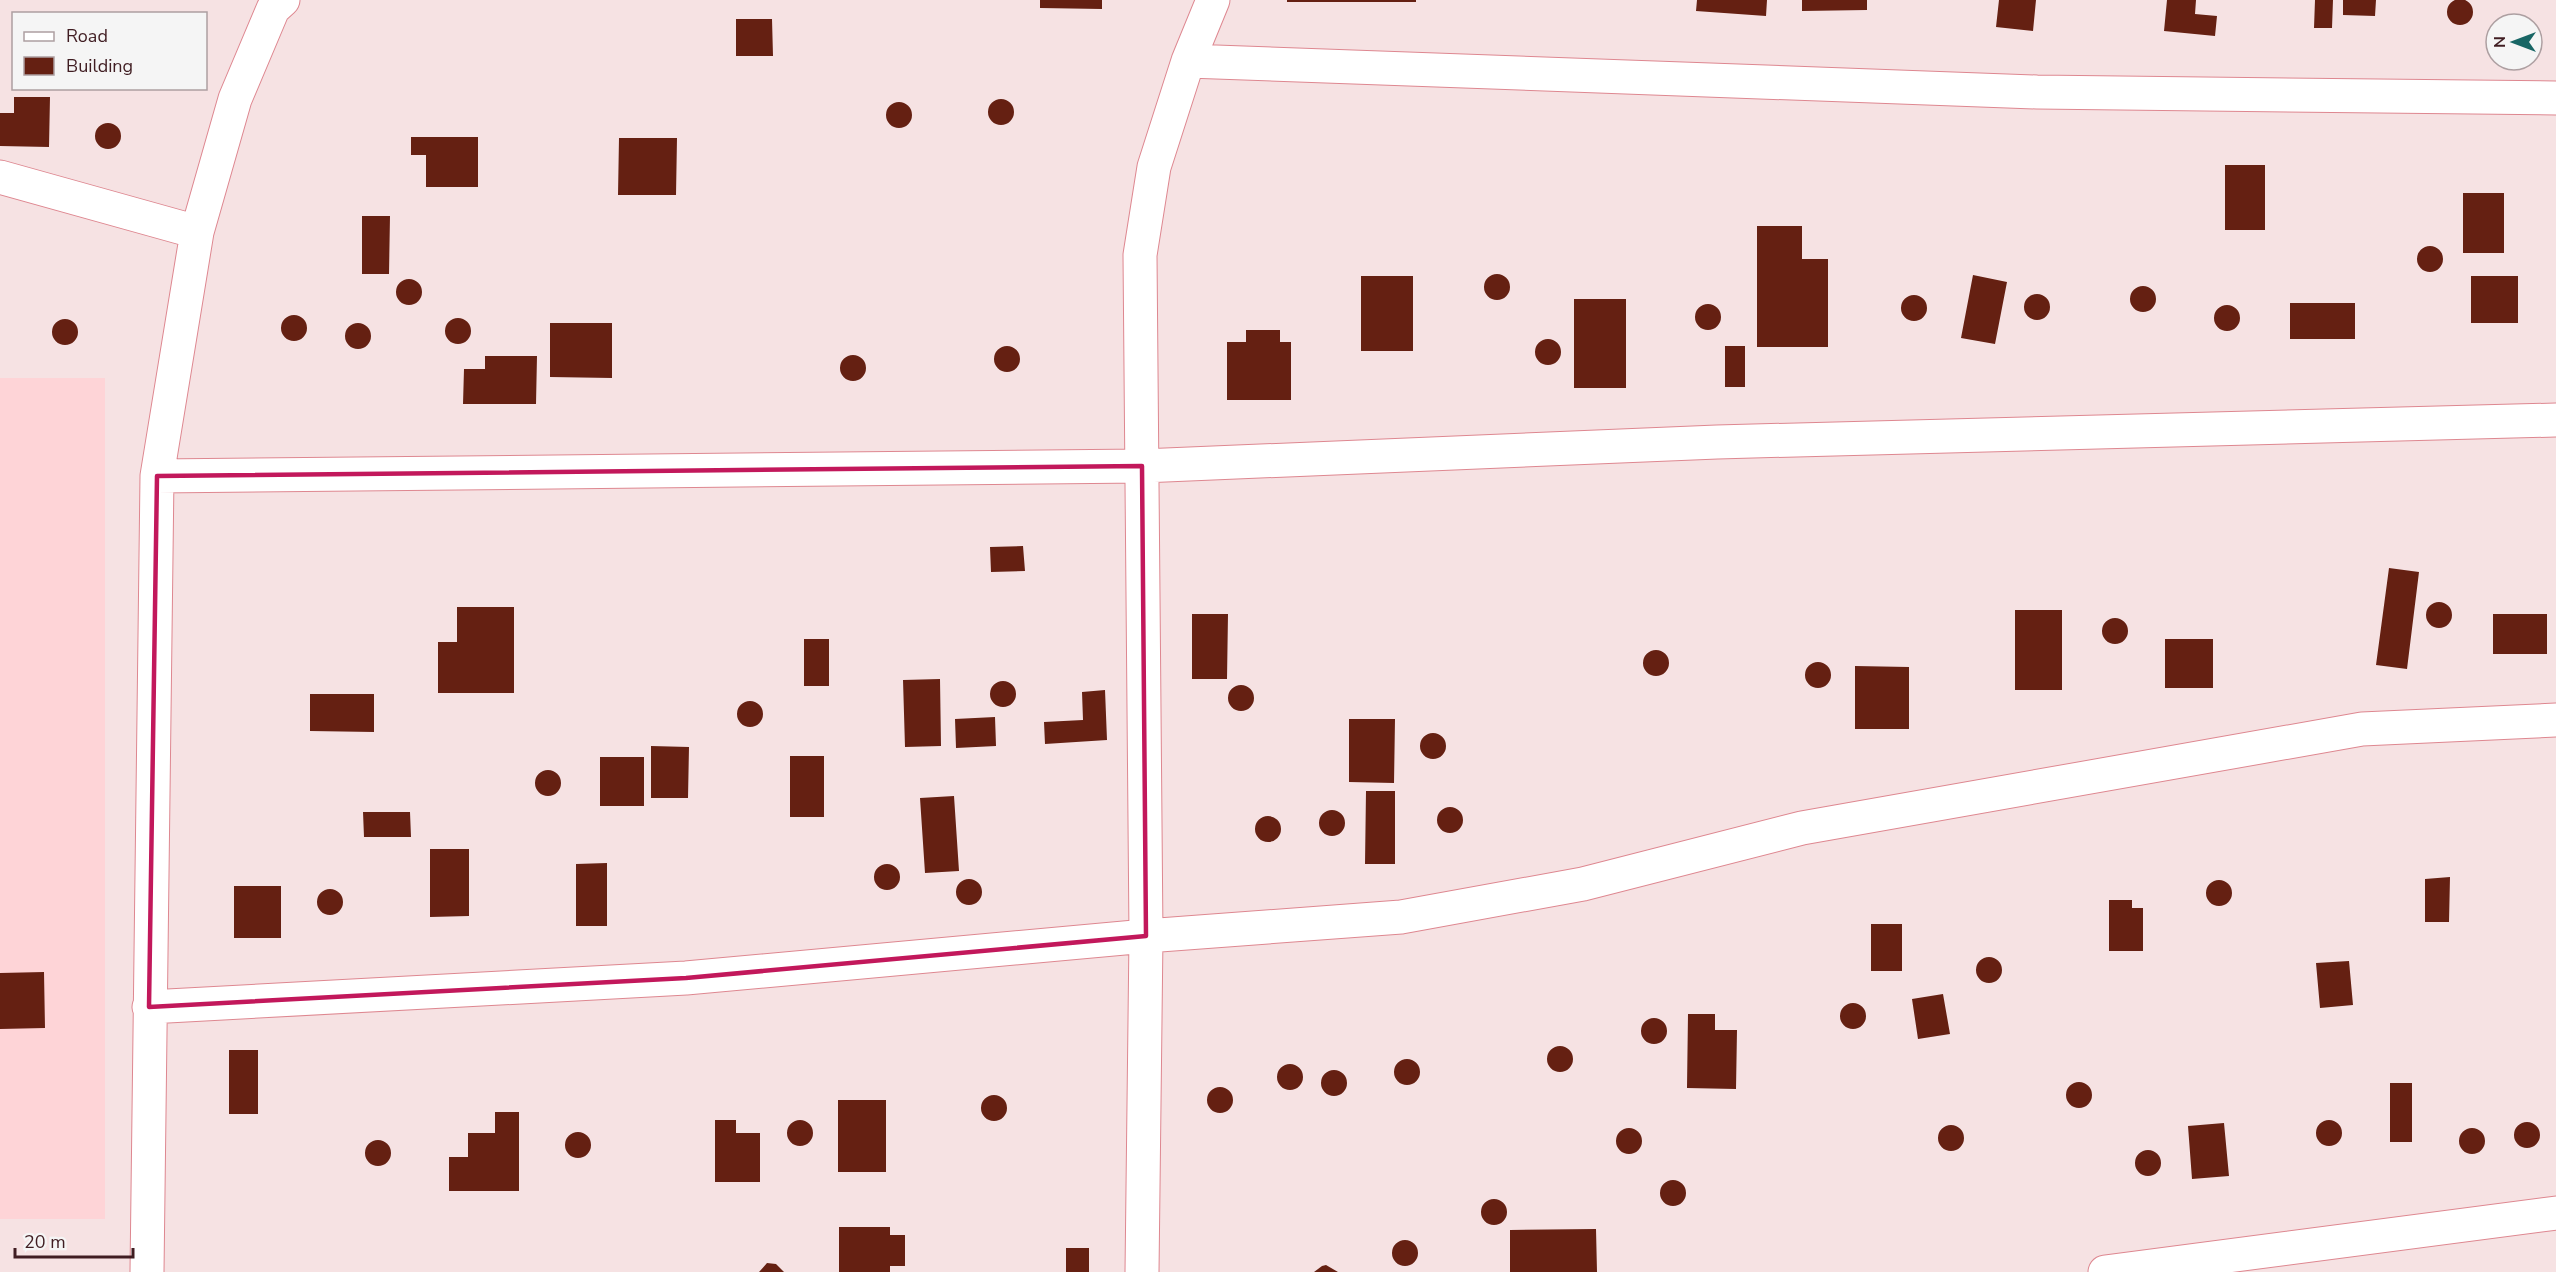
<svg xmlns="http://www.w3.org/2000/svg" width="2556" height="1272" viewBox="0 0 2556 1272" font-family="'Nunito Sans',sans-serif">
	<rect width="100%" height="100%" fill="#f6e2e3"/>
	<path fill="#fed4d7" d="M0,378H105V1219H0Z"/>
	<path fill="#652012" d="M2447 12a13 13 0 1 1 26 0a13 13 0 1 1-26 0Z
		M1040,0H1102V9L1040,8Z
		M1287,0H1416V2H1287Z
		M1697,0H1767L1766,16L1696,11Z
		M1802,0H1867V10L1802,11Z
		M1999,0H2036L2033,31L1996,27Z
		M2167,0H2196L2195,14L2217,16L2215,36L2164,31Z
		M2315,0H2333L2332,28H2314Z
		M2343,0H2376L2375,16L2343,15Z
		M736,19H772L773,56H736Z
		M14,97H50L49,147L0,146V113H14Z
		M988 112a13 13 0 1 1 26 0a13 13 0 1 1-26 0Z
		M886 115a13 13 0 1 1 26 0a13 13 0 1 1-26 0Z
		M95 136a13 13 0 1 1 26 0a13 13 0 1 1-26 0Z
		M411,137H478V187H426V155H411Z
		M619,138H677L676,195H618Z
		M2225,165H2265V230H2225Z
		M2463,193H2504V253H2463Z
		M362,216H390L389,274H362Z
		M1757,226H1802V259H1828V347H1757Z
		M2417 259a13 13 0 1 1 26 0a13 13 0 1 1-26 0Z
		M1484 287a13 13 0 1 1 26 0a13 13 0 1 1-26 0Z
		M1973,275L2007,282L1995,344L1961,338Z
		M1361,276H1413V351H1361Z
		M2471,276H2518V323H2471Z
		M396 292a13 13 0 1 1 26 0a13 13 0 1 1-26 0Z
		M2130 299a13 13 0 1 1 26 0a13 13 0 1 1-26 0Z
		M2024 307a13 13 0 1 1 26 0a13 13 0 1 1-26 0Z
		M1901 308a13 13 0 1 1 26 0a13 13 0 1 1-26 0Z
		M1574,299H1626V388H1574Z
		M2290,303H2355V339H2290Z
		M1695 317a13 13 0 1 1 26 0a13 13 0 1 1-26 0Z
		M2214 318a13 13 0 1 1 26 0a13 13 0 1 1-26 0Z
		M281 328a13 13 0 1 1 26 0a13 13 0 1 1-26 0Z
		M445 331a13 13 0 1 1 26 0a13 13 0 1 1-26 0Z
		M52 332a13 13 0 1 1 26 0a13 13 0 1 1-26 0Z
		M345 336a13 13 0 1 1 26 0a13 13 0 1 1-26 0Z
		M550,323H612V378L550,377Z
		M1246,330H1280V342H1291V400H1227V342H1246Z
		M1535 352a13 13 0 1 1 26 0a13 13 0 1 1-26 0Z
		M1725,346H1745V387H1725Z
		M994 359a13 13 0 1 1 26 0a13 13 0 1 1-26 0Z
		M840 368a13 13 0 1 1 26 0a13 13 0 1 1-26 0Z
		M485,356H537L536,404H463L464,369H485Z
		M1023,546L1025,571L991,572L990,547Z
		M2389,568L2419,572L2407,669L2376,665Z
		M2426 615a13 13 0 1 1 26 0a13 13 0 1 1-26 0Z
		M457,607H514V693H438V642H457Z
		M2015,610H2062V690H2015Z
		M1192,614H1228L1227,679H1192Z
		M2493,614H2547V654H2493Z
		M2102 631a13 13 0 1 1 26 0a13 13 0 1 1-26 0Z
		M804,639H829V686H804Z
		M2165,639H2213V688H2165Z
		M1643 663a13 13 0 1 1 26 0a13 13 0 1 1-26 0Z
		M1805 675a13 13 0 1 1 26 0a13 13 0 1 1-26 0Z
		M1855,666L1909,667V729H1855Z
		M940,679L941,746L905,747L903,680Z
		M990 694a13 13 0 1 1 26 0a13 13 0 1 1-26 0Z
		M1228 698a13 13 0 1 1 26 0a13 13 0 1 1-26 0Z
		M1105,690L1107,740L1045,744L1044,722L1083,720L1082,692Z
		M310,694H374V732L310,731Z
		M737 714a13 13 0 1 1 26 0a13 13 0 1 1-26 0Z
		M995,717L996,746L956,748L955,719Z
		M1349,719H1395L1394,783L1349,782Z
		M1420 746a13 13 0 1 1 26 0a13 13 0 1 1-26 0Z
		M651,746L689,747L688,798H651Z
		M790,756H824V817H790Z
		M600,757H644V806H600Z
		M535 783a13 13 0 1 1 26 0a13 13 0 1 1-26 0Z
		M1366,791H1395V864H1365Z
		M954,796L959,871L925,873L920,798Z
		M1437 820a13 13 0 1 1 26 0a13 13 0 1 1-26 0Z
		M1319 823a13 13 0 1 1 26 0a13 13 0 1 1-26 0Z
		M363,812H410L411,837H364Z
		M1255 829a13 13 0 1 1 26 0a13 13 0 1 1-26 0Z
		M430,849H469V916L430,917Z
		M607,863V926H576V864Z
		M874 877a13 13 0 1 1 26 0a13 13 0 1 1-26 0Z
		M2450,877L2449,922H2425V879Z
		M956 892a13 13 0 1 1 26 0a13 13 0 1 1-26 0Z
		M2206 893a13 13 0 1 1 26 0a13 13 0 1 1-26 0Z
		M234,886H281V938H234Z
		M317 902a13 13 0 1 1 26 0a13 13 0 1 1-26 0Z
		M2109,900H2132V908H2143V951H2109Z
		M1871,924H1902V971H1871Z
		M1976 970a13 13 0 1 1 26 0a13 13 0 1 1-26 0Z
		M2349,961L2353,1005L2320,1008L2316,963Z
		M44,972L45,1028L0,1029V973Z
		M1943,994L1950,1034L1918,1039L1912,999Z
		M1840 1016a13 13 0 1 1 26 0a13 13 0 1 1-26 0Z
		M1688,1014H1715V1030H1737L1736,1089L1687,1088Z
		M1641 1031a13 13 0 1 1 26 0a13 13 0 1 1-26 0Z
		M1547 1059a13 13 0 1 1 26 0a13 13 0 1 1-26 0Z
		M229,1050H258V1114H229Z
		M1394 1072a13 13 0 1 1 26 0a13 13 0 1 1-26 0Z
		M1277 1077a13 13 0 1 1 26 0a13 13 0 1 1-26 0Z
		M1321 1083a13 13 0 1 1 26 0a13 13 0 1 1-26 0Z
		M2066 1095a13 13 0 1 1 26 0a13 13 0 1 1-26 0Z
		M2390,1083H2412V1142H2390Z
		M1207 1100a13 13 0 1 1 26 0a13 13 0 1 1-26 0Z
		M981 1108a13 13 0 1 1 26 0a13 13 0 1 1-26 0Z
		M838,1100H886V1172H838Z
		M495,1112H519V1191H449V1157H468V1133H495Z
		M787 1133a13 13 0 1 1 26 0a13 13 0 1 1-26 0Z
		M715,1120H736V1133H760V1182H715Z
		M2316 1133a13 13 0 1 1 26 0a13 13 0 1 1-26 0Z
		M2514 1135a13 13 0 1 1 26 0a13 13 0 1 1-26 0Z
		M2224,1123L2229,1176L2192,1179L2188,1126Z
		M1938 1138a13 13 0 1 1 26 0a13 13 0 1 1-26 0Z
		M2459 1141a13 13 0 1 1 26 0a13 13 0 1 1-26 0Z
		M1616 1141a13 13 0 1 1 26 0a13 13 0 1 1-26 0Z
		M565 1145a13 13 0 1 1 26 0a13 13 0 1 1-26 0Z
		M365 1153a13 13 0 1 1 26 0a13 13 0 1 1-26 0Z
		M2135 1163a13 13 0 1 1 26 0a13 13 0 1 1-26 0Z
		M1660 1193a13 13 0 1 1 26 0a13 13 0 1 1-26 0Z
		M1481 1212a13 13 0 1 1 26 0a13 13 0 1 1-26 0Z
		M839,1227H890V1235H905V1266H890V1272H839Z
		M1596,1229L1597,1272H1510V1230Z
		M1392 1253a13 13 0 1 1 26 0a13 13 0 1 1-26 0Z
		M1066,1248H1089V1272H1066Z
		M767,1263L776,1264L784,1272H759Z
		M1326,1265L1338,1272H1314L1322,1266Z"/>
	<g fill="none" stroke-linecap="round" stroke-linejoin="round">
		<g stroke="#de8790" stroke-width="35">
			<path id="street" d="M1188,61L2037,92L2556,98
				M0,177L197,232
				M157,476L1142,466L1717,442L2556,420
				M149,1007L686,978L1146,936L1401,917L1583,884L1802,828L2362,729L2556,720
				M147,1272L157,476L197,232L235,99L273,9L283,0
				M1142,1272L1146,936L1140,255L1154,167L1188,61L1213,0
				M2105,1272L2556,1213"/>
		</g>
		<use href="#street" stroke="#fff" stroke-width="33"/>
	</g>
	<path fill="none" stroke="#c2185b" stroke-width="4.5" stroke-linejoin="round" d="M1142,466L1146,936L686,978L149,1007L157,476Z"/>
	<rect x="12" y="12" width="195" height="78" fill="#f5f5f5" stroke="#ad9fa1" stroke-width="1.5"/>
	<rect x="24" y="32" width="30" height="9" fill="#ffffff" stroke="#ad9fa1" stroke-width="1.5"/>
	<text x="66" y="42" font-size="18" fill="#401d22">Road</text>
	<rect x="24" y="57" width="30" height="18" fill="#652012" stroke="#ad9fa1" stroke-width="1.5"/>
	<text x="66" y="72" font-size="18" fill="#401d22">Building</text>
	<g transform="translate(2514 42) rotate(270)"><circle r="28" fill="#f5f5f5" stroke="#ad9fa1" stroke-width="1.5"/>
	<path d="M0-4.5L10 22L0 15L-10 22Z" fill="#186665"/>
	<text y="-9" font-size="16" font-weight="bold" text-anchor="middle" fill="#401d22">N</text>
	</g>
	<path d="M15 1248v9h118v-9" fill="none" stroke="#401d22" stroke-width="3"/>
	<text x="24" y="1248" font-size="18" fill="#401d22" stroke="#f5f5f5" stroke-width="4.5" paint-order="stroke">20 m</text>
</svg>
